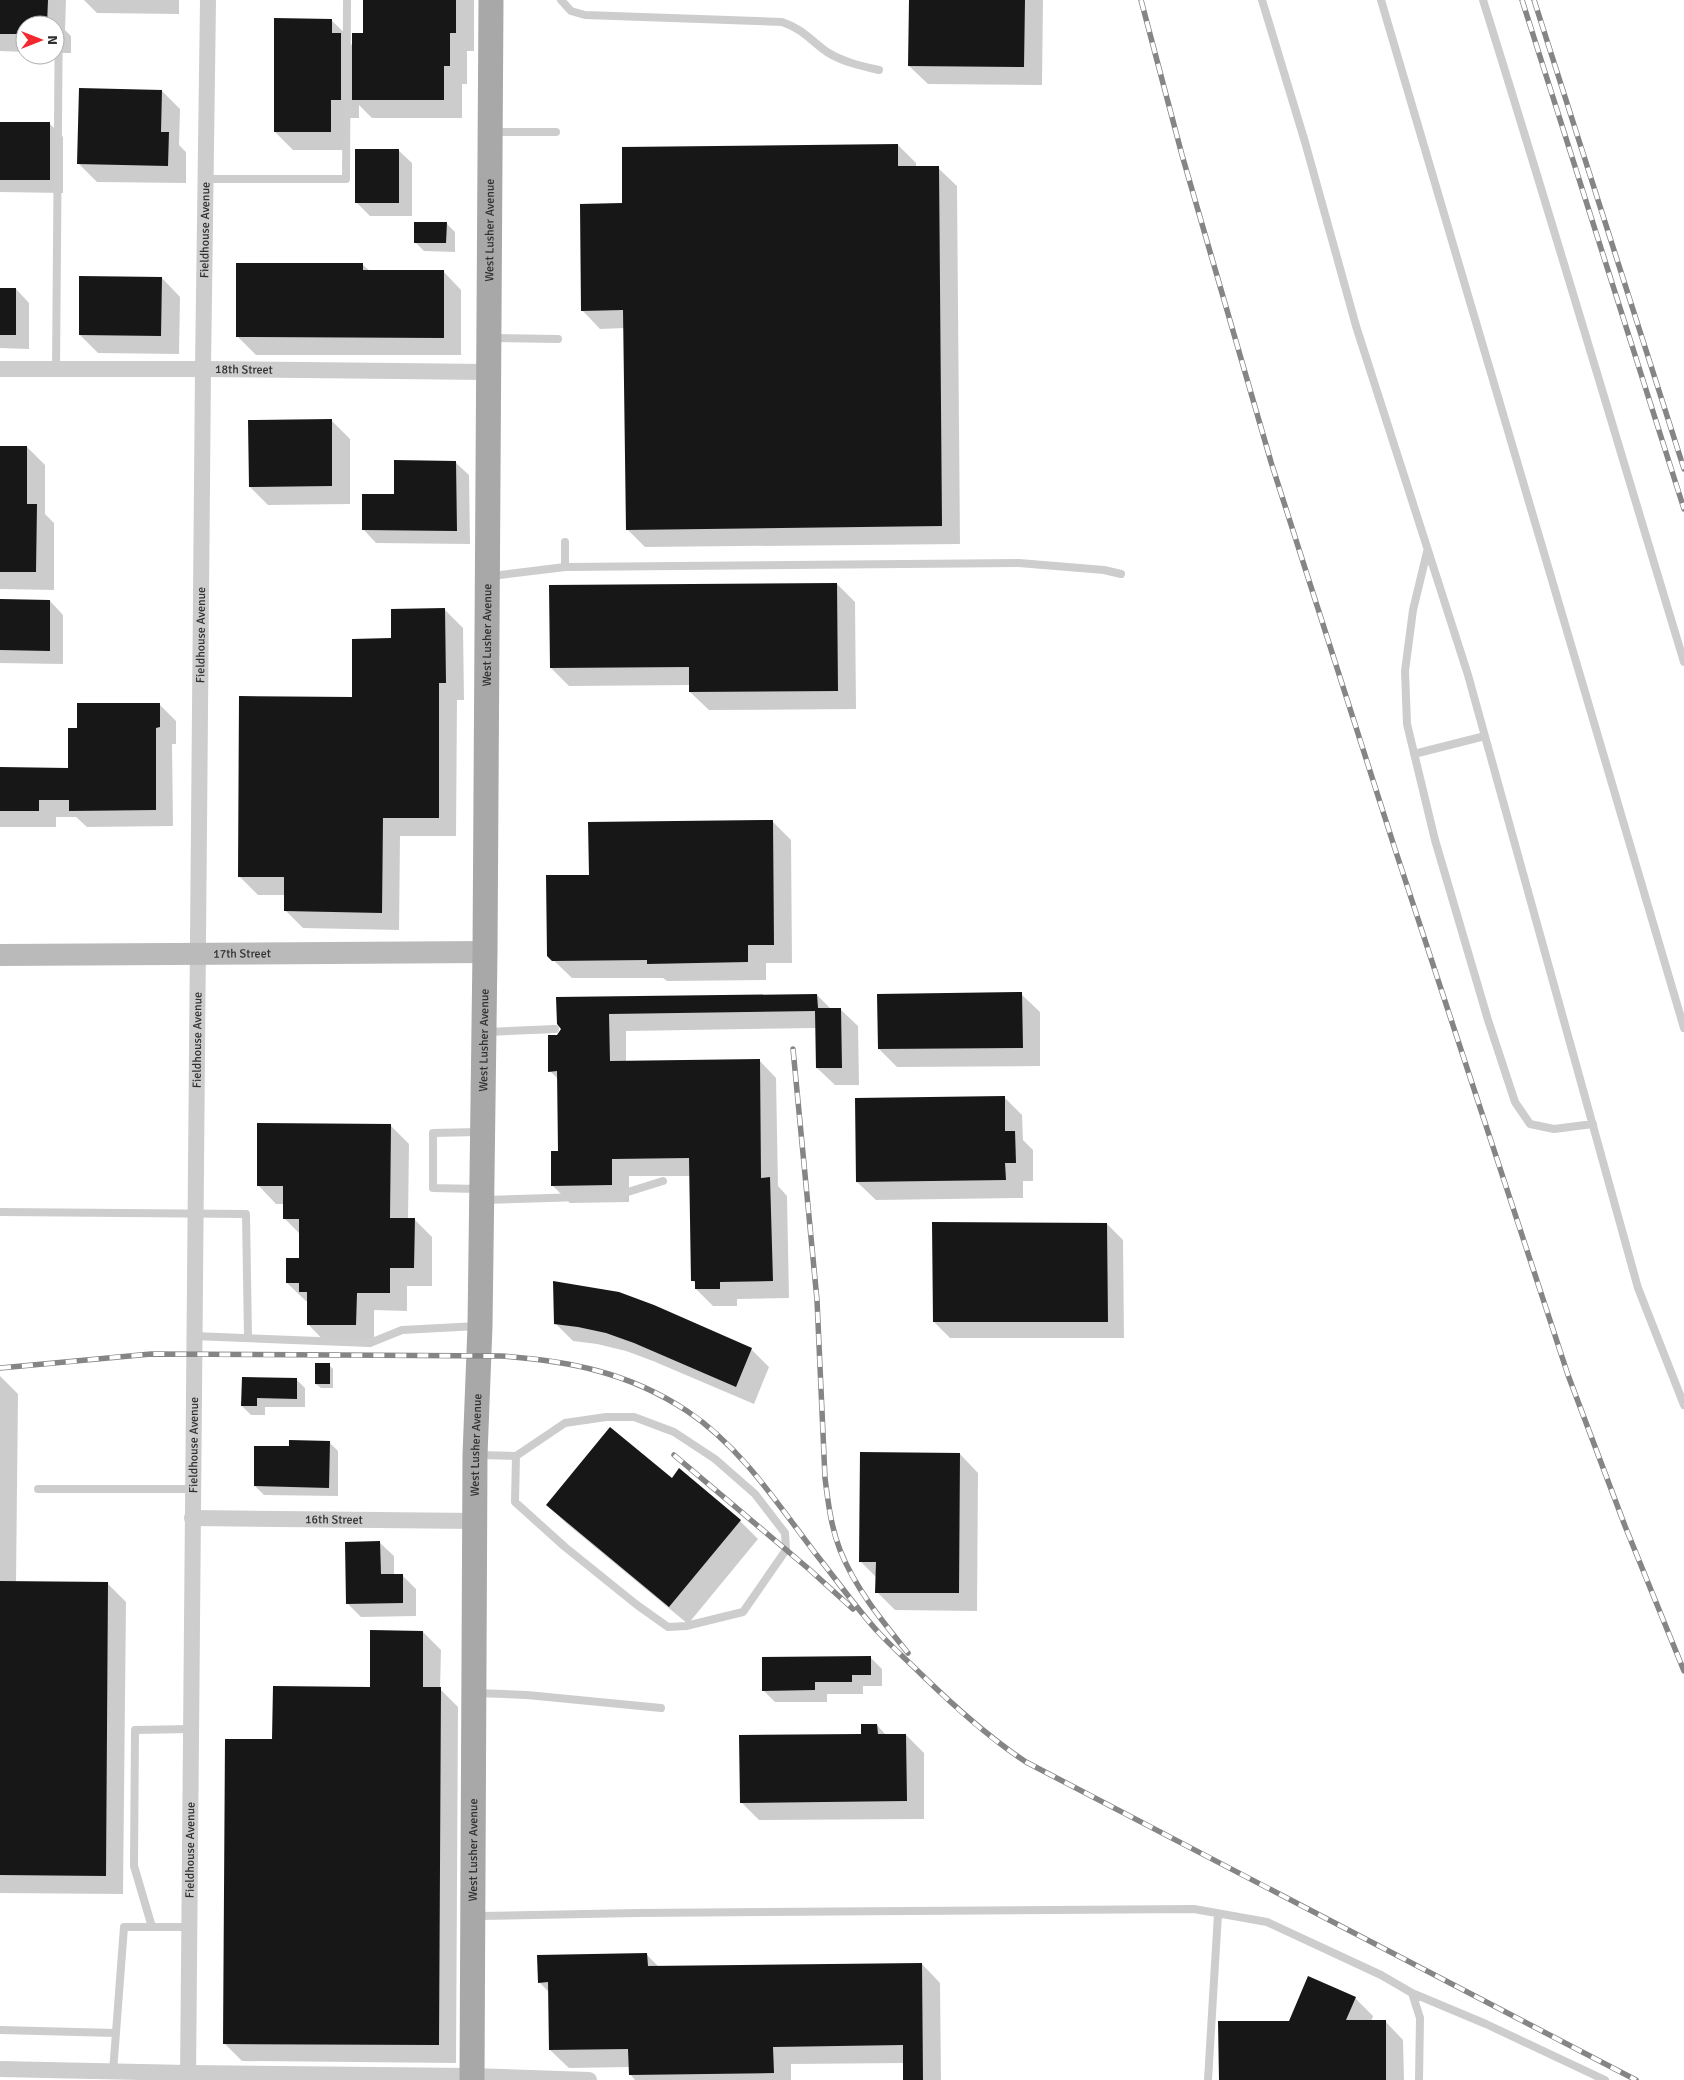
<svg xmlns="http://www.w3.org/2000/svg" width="1684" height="2080" viewBox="0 0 1684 2080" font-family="Signika,sans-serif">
	<rect width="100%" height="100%" fill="#fff"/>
	<path fill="#0003" d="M0,0H66L65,30L71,36V53H55V25H25V52L0,51Z
		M84,0H179V14L97,13Z
		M364,0H474V51H467V84H462V118H372L359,105V118H349V150H293L275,132L331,20L350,38V43L354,47L364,34Z
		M910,0H1043L1042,85L928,84L909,66Z
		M162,91L180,109L179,145L186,152V183L97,182L78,163Z
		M0,123H49L63,137V193L0,192Z
		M898,145L916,163V168H938L957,186L960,544L645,547L627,529L625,328L600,329L582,310L624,204Z
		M398,150L412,163V216H370L356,202Z
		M446,223L455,232V252L424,251L415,242Z
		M362,264L370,271H443L461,290V355H256L238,337Z
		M162,278L180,297L179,354L98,353L80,335Z
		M0,289H16L29,303V349L0,348Z
		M332,421L350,439V504L268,505L250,487Z
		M0,447H27L45,465V514L54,523V590L0,589Z
		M455,462L469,475L470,544L376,543L363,529L395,496Z
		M837,584L855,602L856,709L709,710L690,692V685L569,686L551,668Z
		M0,601H50L63,615V664L0,663Z
		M445,610L463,628L464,700H457L456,836H400L399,930L303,928L285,910V895H258L240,877L392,640Z
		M159,704L176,721V744H172L173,826L87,827L76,817H56V827H0V769H70L78,729Z
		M772,821L791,840L792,963H766V980L667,981L663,978H572L548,955L590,876Z
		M1021,994L1040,1012V1066L897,1067L879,1049Z
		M817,995L831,1009H840L858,1026L859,1085H835L817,1068V1028L626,1031V1062L759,1060L776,1078L778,1186L787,1196L789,1298L737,1299V1306H713L696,1289V1284L692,1280L690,1176H629V1202L570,1203L553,1186L559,1152L558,1079L550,1071L558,1036L562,1029L558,998Z
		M1004,1097L1022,1115L1023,1140L1033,1150V1181H1023V1198L876,1200L857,1182Z
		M390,1125L409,1144L408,1219H414L432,1237V1286H407V1311L374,1310V1343H326L308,1324V1301H306L287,1283L300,1259L301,1235L284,1218V1204H276L258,1185Z
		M1107,1224L1123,1240L1124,1338H950L934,1322Z
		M555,1323L751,1349L769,1367L754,1404L653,1361L626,1351L597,1344L573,1341Z
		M329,1365L333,1369V1388H321L316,1384Z
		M0,1376L18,1394L16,1583L108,1584L126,1602L123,1894L0,1893Z
		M243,1379H296L305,1388V1407H265V1415H251L242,1406Z
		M329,1442L338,1451V1496L264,1495L255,1486L290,1448Z
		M960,1454L978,1473L977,1611L895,1610L877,1592V1578L860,1561Z
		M547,1505L740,1521L758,1539L688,1624L566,1523Z
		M380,1543L394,1556V1575H402L416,1589V1616L361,1617L348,1604Z
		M423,1632L441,1650L440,1689L458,1707L456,2063L242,2061L224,2043L274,1741L371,1688Z
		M870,1657L882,1669V1686H863V1694H827V1702H775L763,1690Z
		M877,1725L886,1735H906L924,1753V1819L759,1820L741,1802L862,1735Z
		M647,1955L659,1967L922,1964L940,1983L941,2080H904V2063L791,2064V2080H635L630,2074V2067L569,2068L550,2050V1993L539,1982Z
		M1355,1998L1373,2016L1371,2022L1385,2021L1403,2040L1404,2080H1220L1290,2022Z"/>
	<path fill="#171717" d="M0,0H48L47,25H25V34H0Z
		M363,0H456V33H450V66H444V100H352V33H363Z
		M909,0H1025L1024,67L908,66Z
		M274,18L332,19V33H341V100H331V132H274Z
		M79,88L162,90L161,132H169L168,166L77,164Z
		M0,122H50V180H0Z
		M898,144V166H939L942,526L626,530L623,310L581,311L580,204L622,203V147Z
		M355,149H399V203H355Z
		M414,222H447L446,243H414Z
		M236,263H363V270H444V338L236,337Z
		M79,276L162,277L161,336L79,335Z
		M0,288H16V335H0Z
		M332,419V486L249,487L248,420Z
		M0,446H27V504H37L36,572H0Z
		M394,460L456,461L457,531L362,530V494H394Z
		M837,583L838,691L689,692V667L550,668L549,585Z
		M0,599L50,600V651L0,650Z
		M445,608L446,683H439V818H383L382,913L284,911V877H238L239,696L352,697V639L391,638V609Z
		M77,703H160V727L156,728V810L69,811V800H39V811H0V767L68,768V728H77Z
		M773,820L774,945H748V962L647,964V960L552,961L547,956L546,875H589L588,822Z
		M1022,992L1023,1048L878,1049L877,994Z
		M817,994L818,1008H841L842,1068H816L815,1011L609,1014L610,1061L760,1059L761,1178L770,1177L773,1281L720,1282V1289H695V1281H691L689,1158L612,1159V1185L551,1186V1151H558L557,1071L548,1072V1035H557L561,1029L557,1024L556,997Z
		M1005,1096V1131H1015L1016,1163H1005L1006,1180L856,1182L855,1098Z
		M257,1123L391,1124L390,1218H415L414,1268H390V1293H357L356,1325H307V1292H299V1283H286V1258H299V1219H283V1186H257Z
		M932,1222L1107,1223L1108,1322H933Z
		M553,1281L619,1292L654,1305L752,1348L736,1387L634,1343L606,1333L578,1327L554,1324Z
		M315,1363H330V1384H315Z
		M242,1377L297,1378V1399L257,1398V1406H241Z
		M610,1427L672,1478L679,1468L741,1520L669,1607L546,1505Z
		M289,1440L330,1441L329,1488L254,1486V1446H289Z
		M860,1452L960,1453L959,1593H875L876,1562H859Z
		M380,1541L381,1574H403V1603L346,1604L345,1542Z
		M0,1581L108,1582L106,1876L0,1875Z
		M370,1630L423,1631V1687H441L439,2045L223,2044L225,1739H272L273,1686L370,1687Z
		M871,1656V1675H852V1682H815V1690L762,1691V1657Z
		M861,1724H877L878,1734H906L907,1801L740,1803L739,1735L861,1734Z
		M647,1953L648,1966L922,1963L923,2080H903V2045L773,2047L774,2073L629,2075L628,2049L549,2050L548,1982L538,1983L537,1955Z
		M1308,1976L1356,1997L1346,2020H1386V2080H1219L1218,2021H1289Z"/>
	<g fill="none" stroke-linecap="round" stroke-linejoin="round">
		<path stroke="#cdcdcd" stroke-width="8" d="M561,0L571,11L585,15L782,22C803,29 810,40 827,52C843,62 861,66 879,70
			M1262,0L1305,142L1356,326L1468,675L1638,1288L1684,1405
			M1381,0L1684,1028
			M1483,0C1552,220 1617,441 1684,662
			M493,132H556
			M206,179H346L347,0
			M493,338L558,339
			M56,369L59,0
			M565,542V567
			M1427,552L1413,610L1405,671L1407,724L1435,840L1488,1020L1515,1102L1530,1124L1554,1129L1593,1124
			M492,576L565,567L1019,563L1104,570L1121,574
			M1414,754L1485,736
			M487,1032L555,1029
			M478,1132L433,1133V1188L478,1189
			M484,1200L615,1196L663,1181
			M0,1212L246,1214L248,1338
			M194,1336L370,1343L402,1330L478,1326
			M477,1455L516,1456L515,1502L565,1547L637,1605L668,1627L686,1626L743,1612L786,1550L785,1533L755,1494L715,1459L674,1432L634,1417H606L565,1423L516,1456
			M38,1489H192
			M476,1693L527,1695L661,1708
			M477,1916L636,1913L1194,1909L1267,1922L1381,1975L1412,1993L1420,2018L1419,2080
			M152,1927L134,1866L135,1730L191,1729
			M1412,1993L1486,2024L1605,2080
			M0,2030L116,2033
			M113,2072L124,1927H189
			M1208,2080L1218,1914"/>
		<g stroke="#cdcdcd" stroke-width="16">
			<path id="s1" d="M0,369H203L488,372"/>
			<path id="s2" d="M192,1518L476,1521"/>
			<path d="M0,2069L188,2073L472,2076L589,2080"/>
			<path id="s3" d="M188,2080L203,369L208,0"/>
		</g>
		<path stroke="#bababa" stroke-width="22" id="s4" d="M0,955L485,952"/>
		<path stroke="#a8a8a8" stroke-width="25" id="s5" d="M472,2080L475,1455L480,1326L485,952L491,0"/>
		<g stroke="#858585" stroke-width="5.5">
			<path id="rail" d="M1141,0L1182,155L1271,462L1395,849L1568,1375L1625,1526L1684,1671
				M1522,0L1684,509
				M1534,0L1684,469
				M793,1049L817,1300L825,1478C828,1502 831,1527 840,1550C855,1588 882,1621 908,1653
				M0,1368L151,1354L501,1356C569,1361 628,1372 687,1411C740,1446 777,1503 815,1553C836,1579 856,1608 879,1633C892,1647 908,1661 922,1675C955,1707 988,1737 1026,1762L1636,2080
				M674,1455L810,1570L853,1609"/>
		</g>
		<use href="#rail" stroke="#fff" stroke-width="4" stroke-dasharray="11" stroke-linecap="butt"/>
	</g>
	<g text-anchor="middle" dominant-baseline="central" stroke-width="5" stroke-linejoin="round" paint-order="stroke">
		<g font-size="12" fill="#303030" stroke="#fff">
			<text stroke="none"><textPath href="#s3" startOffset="1850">Fieldhouse Avenue</textPath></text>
			<text stroke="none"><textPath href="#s5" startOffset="1850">West Lusher Avenue</textPath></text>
			<text stroke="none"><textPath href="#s1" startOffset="244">18th Street</textPath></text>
			<text stroke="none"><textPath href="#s3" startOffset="1445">Fieldhouse Avenue</textPath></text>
			<text stroke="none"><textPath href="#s5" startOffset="1445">West Lusher Avenue</textPath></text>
			<text stroke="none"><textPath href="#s4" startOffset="242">17th Street</textPath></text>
			<text stroke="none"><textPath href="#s3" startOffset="1040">Fieldhouse Avenue</textPath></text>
			<text stroke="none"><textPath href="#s5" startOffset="1040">West Lusher Avenue</textPath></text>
			<text stroke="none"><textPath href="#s3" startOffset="635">Fieldhouse Avenue</textPath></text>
			<text stroke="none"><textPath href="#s5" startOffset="635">West Lusher Avenue</textPath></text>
			<text stroke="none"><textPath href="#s2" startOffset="142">16th Street</textPath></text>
			<text stroke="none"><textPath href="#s3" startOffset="230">Fieldhouse Avenue</textPath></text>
			<text stroke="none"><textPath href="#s5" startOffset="230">West Lusher Avenue</textPath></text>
		</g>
	</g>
	<g transform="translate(40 40) rotate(90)"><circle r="24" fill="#ffffff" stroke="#acacac"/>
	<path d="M0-4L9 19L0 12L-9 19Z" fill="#f22730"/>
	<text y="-8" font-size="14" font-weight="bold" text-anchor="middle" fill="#303030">N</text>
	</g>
</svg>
